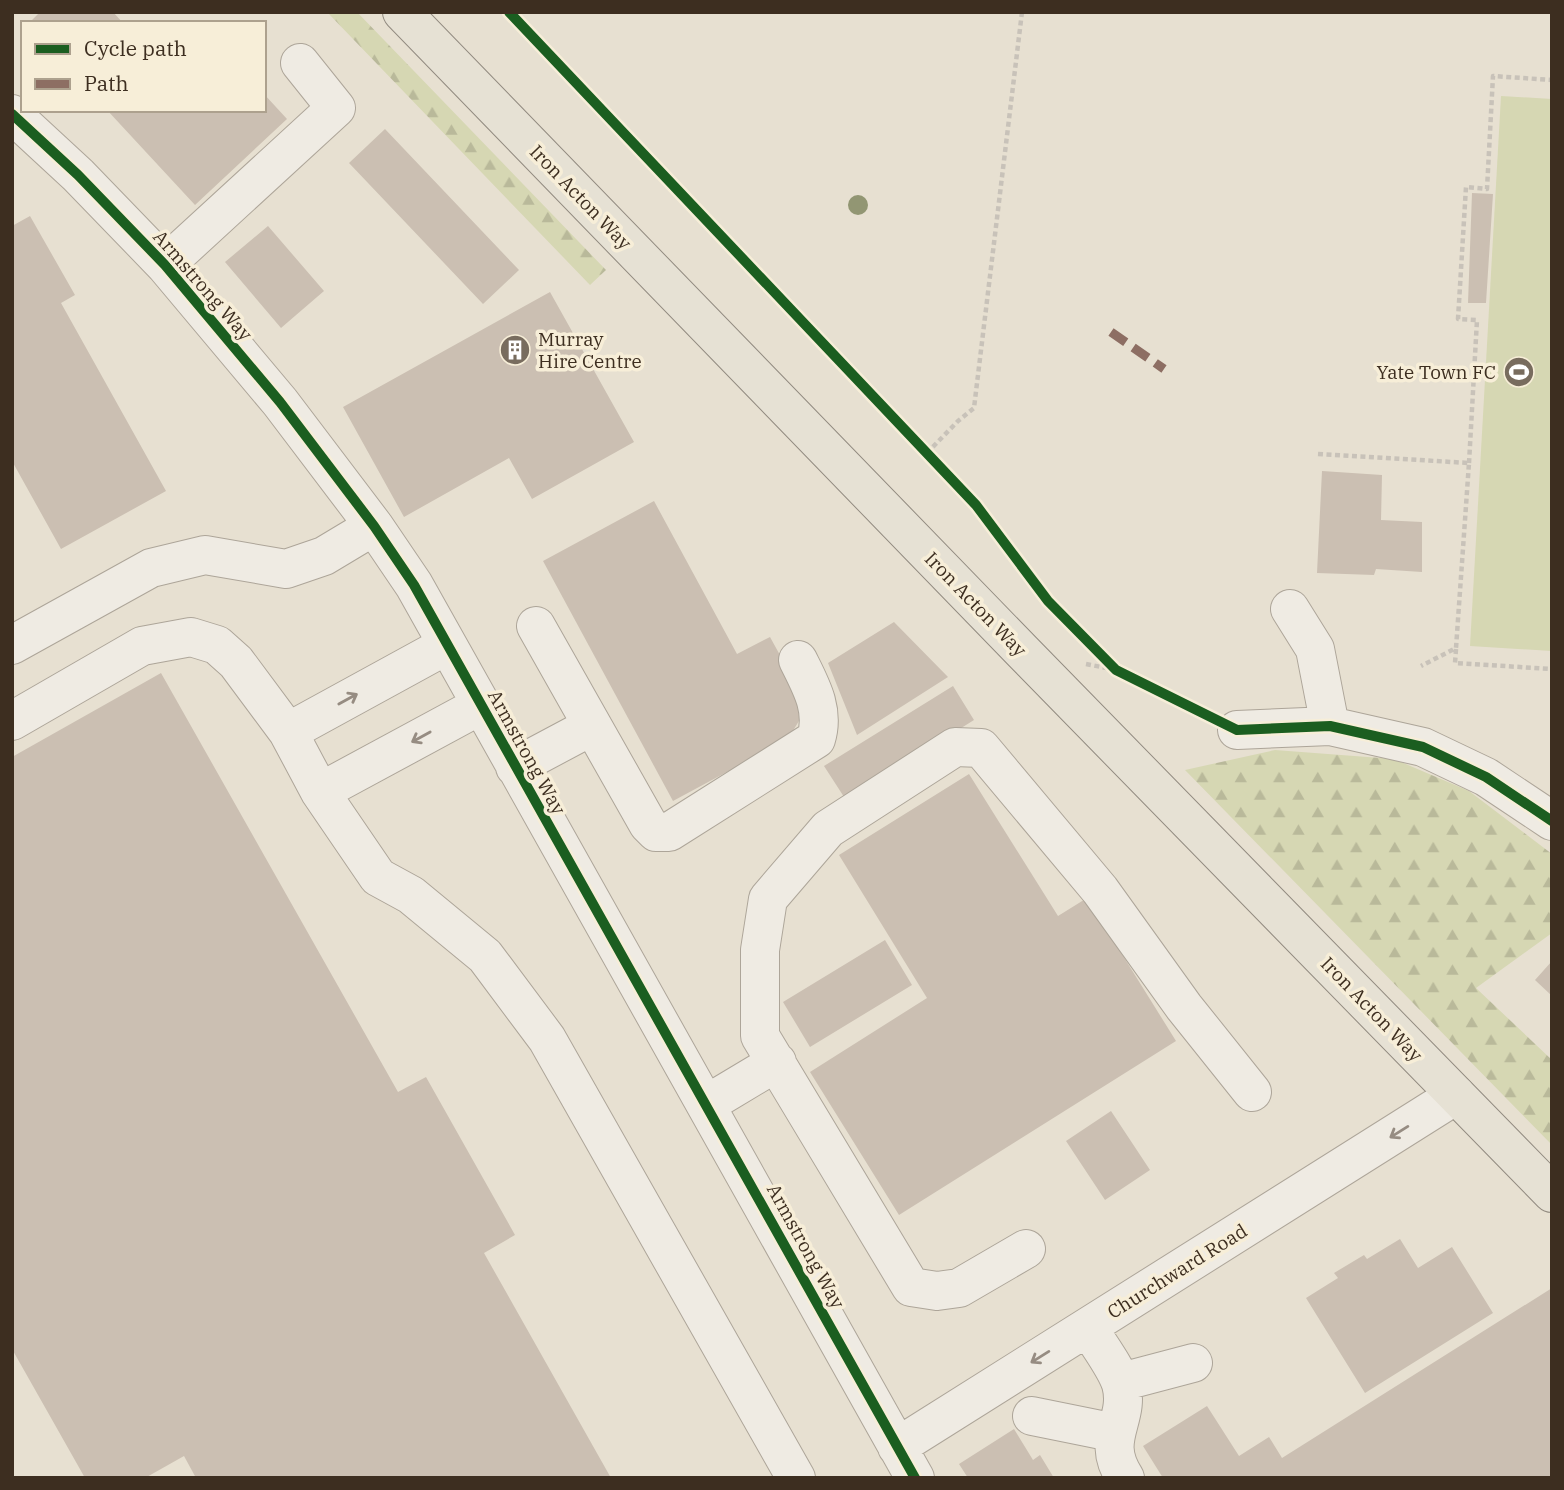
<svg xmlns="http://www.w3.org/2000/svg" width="1564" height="1490" viewBox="0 0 1564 1490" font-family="'IBM Plex Serif',serif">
	<defs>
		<pattern id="forest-firs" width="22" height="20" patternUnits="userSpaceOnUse" patternTransform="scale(1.75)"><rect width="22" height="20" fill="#d6d7b3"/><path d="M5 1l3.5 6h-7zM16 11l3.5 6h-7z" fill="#b9b99a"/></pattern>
	</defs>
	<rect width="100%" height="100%" fill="#e7e0d1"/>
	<path fill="url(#forest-firs)" d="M327,12H357L606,270L590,285Z
		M1275,750L1394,759L1469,791L1552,854V933L1476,988L1552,1060V1145L1185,770Z"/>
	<path fill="#d6d7b3" d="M1501,96L1552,99V651L1470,646Z"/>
	<path fill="#cbbfb2" d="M40,12H113L123,23H29Z
		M264,94L287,119L195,205L107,110H264Z
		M385,129L519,270L483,304L349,163Z
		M1472,193L1493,194L1486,303H1468Z
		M30,216L75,295L61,303L166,491L61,549L12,461V226Z
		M268,226L324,291L281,328L225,262Z
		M550,292L634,442L532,499L509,458L404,517L343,407Z
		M1322,471L1382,475L1381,520L1422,522V572L1376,569L1374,575L1317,573Z
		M654,501L737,654L770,637L808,706L788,739L673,801L543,561Z
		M894,622L948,677L857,735L828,663Z
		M161,673L398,1092L426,1077L515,1235L484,1253L611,1478H196L184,1456L145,1478H85L12,1349V757Z
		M953,686L974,720L846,800L824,766Z
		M969,774L1058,916L1087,898L1176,1041L899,1215L810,1072L927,998L839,855Z
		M885,940L912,985L810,1047L783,1002Z
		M1552,961V996L1535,980Z
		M1111,1111L1150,1170L1105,1200L1066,1141Z
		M1400,1239L1418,1268L1452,1247L1493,1313L1365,1393L1306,1298L1338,1278L1334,1273L1364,1255L1367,1259Z
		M1552,1288V1478H1163L1143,1446L1207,1406L1239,1456L1269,1437L1282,1458Z
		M1014,1429L1033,1460L1040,1455L1054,1478H968L959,1464Z"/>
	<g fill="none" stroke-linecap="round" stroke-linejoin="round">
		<g stroke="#ada599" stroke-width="40">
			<path id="minor" d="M12,114L78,175L165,265L280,402L374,526L414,585L915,1478
				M165,265L336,108L300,63
				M1290,609L1315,649L1330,726
				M536,626L648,824L656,832H669L816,739C825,710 811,686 798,660
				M12,645L151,568L205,555L286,569L324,556L374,526
				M12,721L142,646L191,637L217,645L236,662L288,732L320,792L378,877L411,895L485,956L547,1039L796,1478
				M1237,730L1330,726L1423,747L1486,777L1552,821
				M288,732L447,645
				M515,767L592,726
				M320,792L481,705
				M707,1104L777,1062
				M1026,1249L959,1288L937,1291L911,1287L760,1036V950L768,899L828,829L955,747L981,748L1100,890L1184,1007L1252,1092
				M1088,1327C1097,1343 1116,1367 1121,1384C1131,1421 1099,1438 1125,1478
				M1121,1382L1193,1363
				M1032,1416L1116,1433
				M897,1447L1456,1095"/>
		</g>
		<g stroke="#928b80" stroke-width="40">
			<path id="major" d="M402,12L1023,652L1552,1193"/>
		</g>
		<path stroke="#c8c2b9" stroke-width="4.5" stroke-dasharray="5 3.5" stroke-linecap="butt" d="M927,453L958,421L974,408L1022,12
			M1318,454L1469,463L1456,648L1421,666
			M1469,463L1477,320L1458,319L1466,187L1487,189L1493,76L1552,80
			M1456,649L1455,663L1552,669
			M1086,664L1116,670"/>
		<use href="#minor" stroke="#efebe3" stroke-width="38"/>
		<use href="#major" stroke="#e6e1d4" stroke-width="38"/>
		<path stroke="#8d6e63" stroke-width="9" stroke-dasharray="18 9" stroke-linecap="butt" d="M1111,332L1164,369"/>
		<g stroke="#f7eed8" stroke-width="15">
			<path id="cycleway" d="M509,12L976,505L1048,601L1116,670L1237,730L1330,726L1423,747L1486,777L1552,821
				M12,114L78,175L165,265L280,402L374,526L414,585L915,1478"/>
		</g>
		<use href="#cycleway" stroke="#1b5e20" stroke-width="10"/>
	</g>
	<circle fill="#929673" cx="858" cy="205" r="10"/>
	<defs><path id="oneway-shaft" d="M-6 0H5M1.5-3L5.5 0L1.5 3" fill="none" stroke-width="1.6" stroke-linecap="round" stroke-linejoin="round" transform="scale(1.75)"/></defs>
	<g stroke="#968c82">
		<use href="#oneway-shaft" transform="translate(348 699) rotate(-29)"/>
		<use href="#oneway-shaft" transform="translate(421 737) rotate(151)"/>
		<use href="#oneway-shaft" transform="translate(1399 1132) rotate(148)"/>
		<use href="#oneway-shaft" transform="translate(1040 1357) rotate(148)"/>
	</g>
	<defs>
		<g id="building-disc" transform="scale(1.575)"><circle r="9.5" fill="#786c5e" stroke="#f7eed8"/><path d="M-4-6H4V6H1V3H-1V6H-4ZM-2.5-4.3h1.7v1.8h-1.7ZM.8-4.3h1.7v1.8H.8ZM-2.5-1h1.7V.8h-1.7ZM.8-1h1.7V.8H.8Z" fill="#fff"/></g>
		<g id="stadium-disc" transform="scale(1.575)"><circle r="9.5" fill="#786c5e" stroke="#f7eed8"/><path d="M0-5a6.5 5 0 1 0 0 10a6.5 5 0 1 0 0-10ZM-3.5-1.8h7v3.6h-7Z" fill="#fff"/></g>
	</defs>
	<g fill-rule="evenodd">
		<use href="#building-disc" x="515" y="350"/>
		<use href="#stadium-disc" x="1519" y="372"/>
	</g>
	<g text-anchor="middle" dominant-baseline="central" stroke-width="7" stroke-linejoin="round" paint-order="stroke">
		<g font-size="19" fill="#3d2e20" stroke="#f7eed8">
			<text transform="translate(581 197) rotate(46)">Iron Acton Way</text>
			<text transform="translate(203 285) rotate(49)">Armstrong Way</text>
			<text transform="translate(976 604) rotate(46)">Iron Acton Way</text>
			<text transform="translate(527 752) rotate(61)">Armstrong Way</text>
			<text transform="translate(1372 1009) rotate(46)">Iron Acton Way</text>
			<text transform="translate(806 1246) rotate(61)">Armstrong Way</text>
			<text transform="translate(1177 1271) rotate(-32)">Churchward Road</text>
		</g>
		<g font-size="19" fill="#3d2e20" stroke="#f7eed8" text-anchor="start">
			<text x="538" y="339">Murray<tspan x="538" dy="22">Hire Centre</tspan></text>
			<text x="1496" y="372" text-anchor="end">Yate Town FC</text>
		</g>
	</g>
	<rect width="1564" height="1490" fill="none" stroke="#3d2e20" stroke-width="28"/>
	<rect x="21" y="21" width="245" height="91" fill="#f7eed8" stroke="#ada18e" stroke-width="2"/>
	<rect x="35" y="44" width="35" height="10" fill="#1b5e20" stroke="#ada18e" stroke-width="2"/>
	<text x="84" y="56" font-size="21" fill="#3d2e20">Cycle path</text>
	<rect x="35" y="79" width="35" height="10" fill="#8d6e63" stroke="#ada18e" stroke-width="2"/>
	<text x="84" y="91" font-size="21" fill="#3d2e20">Path</text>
</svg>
